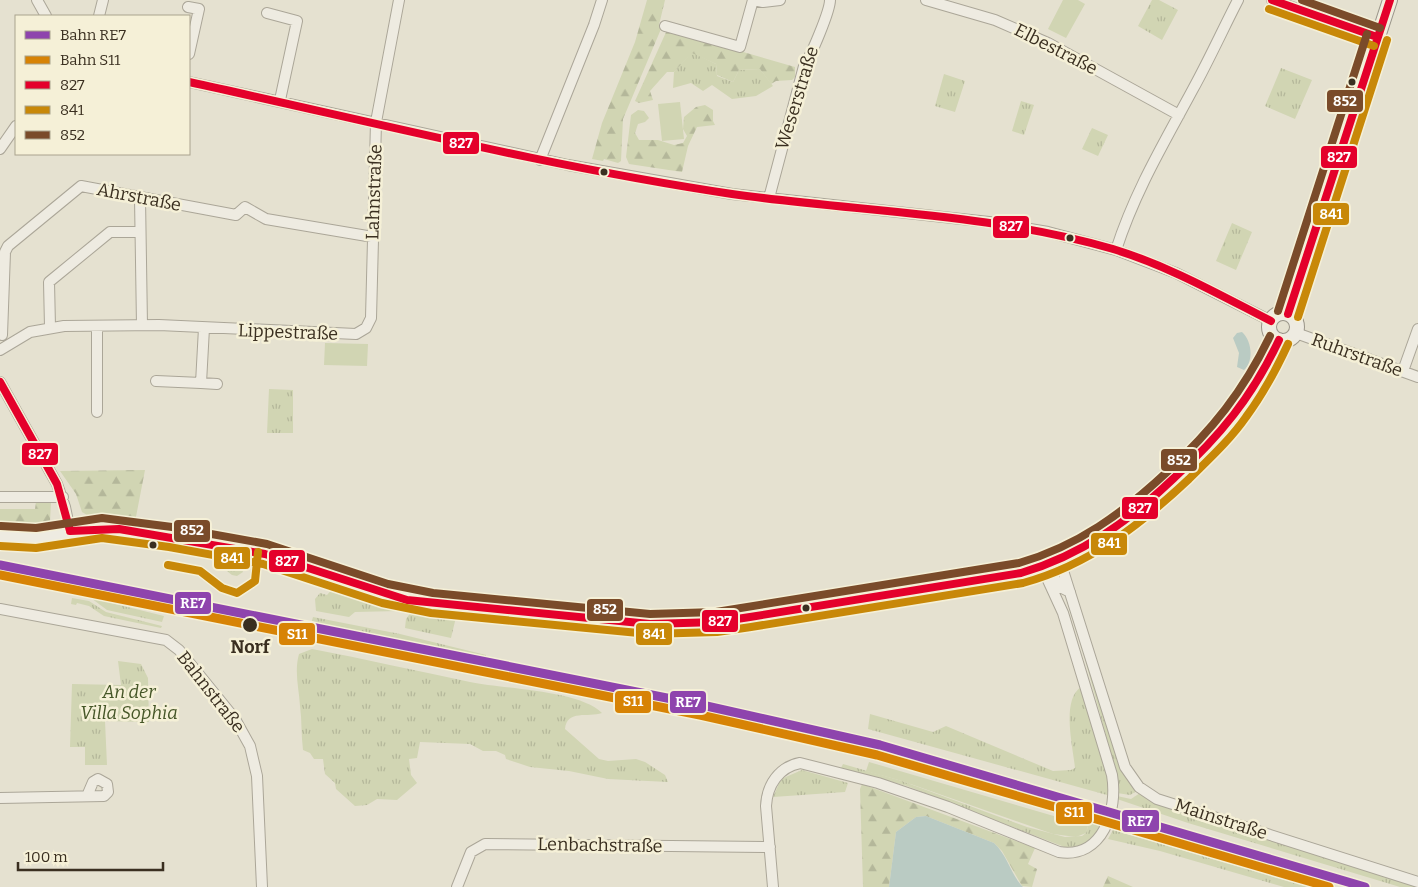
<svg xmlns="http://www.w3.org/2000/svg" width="1418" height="887" viewBox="0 0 1418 887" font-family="Bitter,serif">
	<defs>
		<pattern id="grass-tufts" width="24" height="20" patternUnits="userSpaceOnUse" patternTransform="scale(1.25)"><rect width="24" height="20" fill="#d1d5b3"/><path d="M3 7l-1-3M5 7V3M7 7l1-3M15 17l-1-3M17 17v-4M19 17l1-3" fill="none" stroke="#b4b79a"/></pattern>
		<pattern id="forest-firs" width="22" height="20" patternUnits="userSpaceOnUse" patternTransform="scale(1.25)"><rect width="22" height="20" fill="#d1d5b3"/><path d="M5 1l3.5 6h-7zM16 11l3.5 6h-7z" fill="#b4b79a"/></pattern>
	</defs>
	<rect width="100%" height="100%" fill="#e5e1d0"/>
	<path fill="url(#grass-tufts)" d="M1152,0H1159L1178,10L1162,40L1138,26Z
		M692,52L716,64L717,76L733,82L739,70L760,69L773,86L756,96L732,99L712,85L703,91L691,83L673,88L674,72Z
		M1281,68L1312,80L1295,119L1265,106Z
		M944,74L965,81L955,112L935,106Z
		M1021,101L1034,105L1024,135L1012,131Z
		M1092,128L1108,135L1098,156L1082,149Z
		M1232,223L1252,232L1236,270L1216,261Z
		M269,389L293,390V433H267Z
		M240,564L243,572L237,576L232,575L219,565Z
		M334,587H343L405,606L404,610L399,611L355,612L349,617L316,611L315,599L320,593L327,595Z
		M72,598L89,601L106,612L162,626L161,628L104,616L89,606L77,603L76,605L71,604Z
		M91,598L164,616L162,622L107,610Z
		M1069,602L1123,773L1137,791L1130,795L1117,793V775Z
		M414,608L457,613L451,638L405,628L406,619Z
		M313,617L400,634L486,655L485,659L311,624Z
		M312,649C365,659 417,671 470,682C503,689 579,690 602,713C588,718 567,709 565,729L599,759L608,761L636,759L645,762L665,775L668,782L608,779L569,771L530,767L506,759L505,755L496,751H483L470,744L420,742L417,758L409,759L411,775L417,783L397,800L377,799L367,805L355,806L336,789L335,783L325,774L323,759H314L310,753L303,750C301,735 302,720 300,706C299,688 294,672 299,654Z
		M118,661L141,664L148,678L149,722L105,721L107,765H85V747H70L72,684L121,685Z
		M1081,687L1110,783L1107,795L868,729L870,714L933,732L946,726L1053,771L1071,770L1075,768C1073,747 1061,700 1081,687Z
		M843,764L902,781L1027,827L1065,837L1082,836L1086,833L1089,823L1101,826C1093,840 1083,847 1067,848L907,786L841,768Z
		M802,770L848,783L845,792L773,797L781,779Z
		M1140,793L1148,799L1179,812L1418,887H1400L1188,823L1117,799V796L1131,799Z
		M1113,830L1309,887H1284L1160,851L1108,839Z"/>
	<path fill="url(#forest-firs)" d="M647,0H665L659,25L661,29L623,119L621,161L618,163L604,159L603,161L592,159L602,123L635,42Z
		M667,30L795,67V77L792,80L776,81L771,84L760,69L739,70L733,82L717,75L716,64L692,53L674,72H667L650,91L653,100L639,103L635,101Z
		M705,105L713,110V121L715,125L697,127L688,146L682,172L629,164L626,157L631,115L638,110L644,111L649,118L645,122L638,124L635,133L639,140H658L674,145L683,143L687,136L683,129L684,117L696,107Z
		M145,470L135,522L87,515L82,512L76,494L60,471Z
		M36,502H51L50,522L45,530L34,532L0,530V509H35Z
		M862,784L1035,848L1028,864L1037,869L1032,887L1022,886L1002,851L994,843L926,816L916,817L896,832L889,887H863L860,789Z
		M1108,876L1133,887H1103Z"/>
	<path fill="#d1d5b3" d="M1063,0H1078L1085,4L1066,38L1048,29Z
		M680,102L684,139L662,141L658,104Z
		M325,343L368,344L367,366L324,365Z
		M869,762L1088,826L1086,833L1076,837L1053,834L902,781L866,771Z"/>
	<path fill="#bacbc3" d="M1242,332C1252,341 1254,361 1244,370L1237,367L1239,353L1233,338L1237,333Z
		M926,816L994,843C1008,856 1011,875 1023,887H889L896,832L916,817Z"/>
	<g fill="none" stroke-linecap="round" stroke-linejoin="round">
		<g stroke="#aba698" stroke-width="12">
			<path id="street" d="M37,0L46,16
				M753,0L763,2L780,0
				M926,0L995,20L1048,43L1179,115
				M1272,0L1377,37
				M188,7L199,9L189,54
				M267,13L297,21L280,100
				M99,16L103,0
				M665,26L740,47L753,0
				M189,82L568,165L732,194L989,222L1048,232L1116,250L1176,273L1271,321
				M0,149L16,126
				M540,160L594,25L602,0
				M140,198L142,325
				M769,198L804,66C811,56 830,11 830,0
				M1116,250C1135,191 1164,143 1193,89C1209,60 1223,29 1238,0
				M50,327L49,282L110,232H140
				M1296,333L1418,377
				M2,335L5,252L8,246L81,186L236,215L245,207L266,219L373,237
				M0,350L30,332L64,326L159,325L356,334L366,328L371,318L376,122L399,0
				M1403,371L1418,329
				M156,381L201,383L204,328
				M0,382L57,484L65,507L70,531
				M201,383L217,384
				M97,412V326
				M0,497H63
				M1060,561L1125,767L1139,787L1157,799L1418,882
				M1049,570L1060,587L1070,592
				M0,609L166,640L179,650L235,719L250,746L257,776L262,887
				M0,798L104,796L108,792L107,784L98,779L93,782L87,796
				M457,887L471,852L485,844L770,847
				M773,887L766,806C767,785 779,767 800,763L878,783L948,807L1059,852C1103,859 1118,810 1112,775L1063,613L1046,576V567"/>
		</g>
		<g stroke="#9a9588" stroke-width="16">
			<path id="secondary" d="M1269 327a14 14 0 1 1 28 0a14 14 0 1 1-28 0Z
				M1288,314L1390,0
				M0,536L36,538L102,528L171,537L265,554L385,594L432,603L650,624L717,622L750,617L1021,573C1085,558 1131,520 1177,476C1198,456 1220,436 1237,413C1254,390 1267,366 1279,340"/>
		</g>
		<use href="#street" stroke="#eeebe1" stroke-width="10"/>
		<use href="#secondary" stroke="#eeebe1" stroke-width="14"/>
		<g stroke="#f5f0d7" stroke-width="11">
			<path id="bus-1" d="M1272,0L1377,37
				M189,82C369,121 549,167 732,194C859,212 989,213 1113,249C1169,266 1220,295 1271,321
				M1288,314L1390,0
				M0,382L57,484L70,531
				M70,531L119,529L265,554L407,600L650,624L717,622L750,617L1021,573C1082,555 1129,521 1174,478C1220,436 1252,397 1279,340"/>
		</g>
		<g stroke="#f5f0d7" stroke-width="11">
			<path id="bus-2" d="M1269,9L1374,46
				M1298,317L1387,40
				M0,546L36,548L102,538L169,547L263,564L382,603L431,613L649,634L717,632L751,627L1023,583C1089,565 1140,525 1189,479C1209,459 1230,440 1246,417C1263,394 1276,370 1288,344
				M168,565L200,571L222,588L237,593L255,581L258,552"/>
		</g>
		<g stroke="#f5f0d7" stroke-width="11">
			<path id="bus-3" d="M1302,0L1380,28
				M1278,311L1367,34
				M1,526L36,528L102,518L172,527L267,544L388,584L433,593L650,614L716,612L1019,563C1078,546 1123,513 1167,472C1212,430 1243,392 1270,336"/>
		</g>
		<use href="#bus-1" stroke="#e4002b" stroke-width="8"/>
		<use href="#bus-2" stroke="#c88808" stroke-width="8"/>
		<use href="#bus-3" stroke="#7a4b2a" stroke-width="8"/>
		<g stroke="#f5f0d7" stroke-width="12">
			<path id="rail-1" d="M0,565L702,705L880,745L1365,887"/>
		</g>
		<g stroke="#f5f0d7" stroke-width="12">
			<path id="rail-2" d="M0,575L700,715L877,755L1329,887"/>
		</g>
		<use href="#rail-1" stroke="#8e44ad" stroke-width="9"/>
		<use href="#rail-2" stroke="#d78305" stroke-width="9"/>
	</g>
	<g fill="#3a2f20" stroke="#f5f0d7" stroke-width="2">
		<circle cx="1352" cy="82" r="4.5"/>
		<circle cx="604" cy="172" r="4.5"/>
		<circle cx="1070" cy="238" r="4.5"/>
		<circle cx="153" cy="545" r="4.5"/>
		<circle cx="806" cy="608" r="4.5"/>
		<circle cx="250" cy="625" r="8"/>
	</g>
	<g text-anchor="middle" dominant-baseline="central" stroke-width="5" stroke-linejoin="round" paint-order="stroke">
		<g font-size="18" fill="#3a2f20" stroke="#f5f0d7">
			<text transform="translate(1056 49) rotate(27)">Elbestraße</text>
			<text transform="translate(797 98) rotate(-73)">Weserstraße</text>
			<text transform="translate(374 192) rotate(-88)">Lahnstraße</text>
			<text transform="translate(139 197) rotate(11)">Ahrstraße</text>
			<text transform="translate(288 332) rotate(2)">Lippestraße</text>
			<text transform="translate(1357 355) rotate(20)">Ruhrstraße</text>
			<text transform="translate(211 692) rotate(52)">Bahnstraße</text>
			<text transform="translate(1221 819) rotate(18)">Mainstraße</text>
			<text transform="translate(600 845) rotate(1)">Lenbachstraße</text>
		</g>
		<g font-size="18" font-weight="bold" fill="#3a2f20" stroke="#f5f0d7">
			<text x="250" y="647">Norf</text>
		</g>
		<g font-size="18" font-style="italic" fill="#455627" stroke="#f5f0d7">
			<text x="129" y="692">An der<tspan x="129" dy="21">Villa Sophia</tspan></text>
		</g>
	</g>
	<g stroke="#f5f0d7" stroke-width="2">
		<rect x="1326" y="89" width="38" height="24" rx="5" fill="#7a4b2a"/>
		<rect x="442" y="131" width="38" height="24" rx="5" fill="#e4002b"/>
		<rect x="1320" y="145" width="38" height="24" rx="5" fill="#e4002b"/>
		<rect x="1312" y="202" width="38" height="24" rx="5" fill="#c88808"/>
		<rect x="992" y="215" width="38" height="24" rx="5" fill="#e4002b"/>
		<rect x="21" y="442" width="38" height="24" rx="5" fill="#e4002b"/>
		<rect x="1160" y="448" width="38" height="24" rx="5" fill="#7a4b2a"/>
		<rect x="1121" y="496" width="38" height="24" rx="5" fill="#e4002b"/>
		<rect x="173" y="519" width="38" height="24" rx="5" fill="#7a4b2a"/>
		<rect x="1090" y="532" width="38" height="24" rx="5" fill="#c88808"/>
		<rect x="213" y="546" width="38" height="24" rx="5" fill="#c88808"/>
		<rect x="268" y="549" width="38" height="24" rx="5" fill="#e4002b"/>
		<rect x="174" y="591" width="38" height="24" rx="5" fill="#8e44ad"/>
		<rect x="586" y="598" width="38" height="24" rx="5" fill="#7a4b2a"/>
		<rect x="701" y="609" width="38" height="24" rx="5" fill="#e4002b"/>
		<rect x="635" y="622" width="38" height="24" rx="5" fill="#c88808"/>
		<rect x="278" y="622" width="38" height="24" rx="5" fill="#d78305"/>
		<rect x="614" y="690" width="38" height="24" rx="5" fill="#d78305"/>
		<rect x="669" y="690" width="38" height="24" rx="5" fill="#8e44ad"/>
		<rect x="1055" y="801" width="38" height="24" rx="5" fill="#d78305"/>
		<rect x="1121" y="809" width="39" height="24" rx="5" fill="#8e44ad"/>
	</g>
	<g font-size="14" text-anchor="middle" font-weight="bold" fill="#fff">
		<text x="1345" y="106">852</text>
		<text x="461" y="148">827</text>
		<text x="1339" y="162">827</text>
		<text x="1331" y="219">841</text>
		<text x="1011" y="231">827</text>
		<text x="40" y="459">827</text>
		<text x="1179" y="465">852</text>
		<text x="1140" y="513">827</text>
		<text x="192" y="535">852</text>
		<text x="1109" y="548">841</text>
		<text x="232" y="563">841</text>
		<text x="287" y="566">827</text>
		<text x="193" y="608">RE7</text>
		<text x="605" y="614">852</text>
		<text x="720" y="626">827</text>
		<text x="654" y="639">841</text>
		<text x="297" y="639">S11</text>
		<text x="633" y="706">S11</text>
		<text x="688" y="707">RE7</text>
		<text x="1074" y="817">S11</text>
		<text x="1140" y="826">RE7</text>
	</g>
	<rect x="15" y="15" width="175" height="140" fill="#f5f0d7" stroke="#aaa38e"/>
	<rect x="25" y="31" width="25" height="8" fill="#8e44ad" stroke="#aaa38e"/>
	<text x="60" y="40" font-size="15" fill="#3a2f20">Bahn RE7</text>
	<rect x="25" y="56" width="25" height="8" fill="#d78305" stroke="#aaa38e"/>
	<text x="60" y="65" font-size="15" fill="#3a2f20">Bahn S11</text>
	<rect x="25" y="81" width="25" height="8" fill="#e4002b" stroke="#aaa38e"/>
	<text x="60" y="90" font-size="15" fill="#3a2f20">827</text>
	<rect x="25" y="106" width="25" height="8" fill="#c88808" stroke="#aaa38e"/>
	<text x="60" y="115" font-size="15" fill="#3a2f20">841</text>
	<rect x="25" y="131" width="25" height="8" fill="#7a4b2a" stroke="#aaa38e"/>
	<text x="60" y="140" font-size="15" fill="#3a2f20">852</text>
	<path d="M18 862v8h145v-8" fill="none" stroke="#3a2f20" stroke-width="2.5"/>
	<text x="25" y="862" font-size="15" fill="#3a2f20" stroke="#f5f0d7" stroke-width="4" paint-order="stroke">100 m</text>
</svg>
